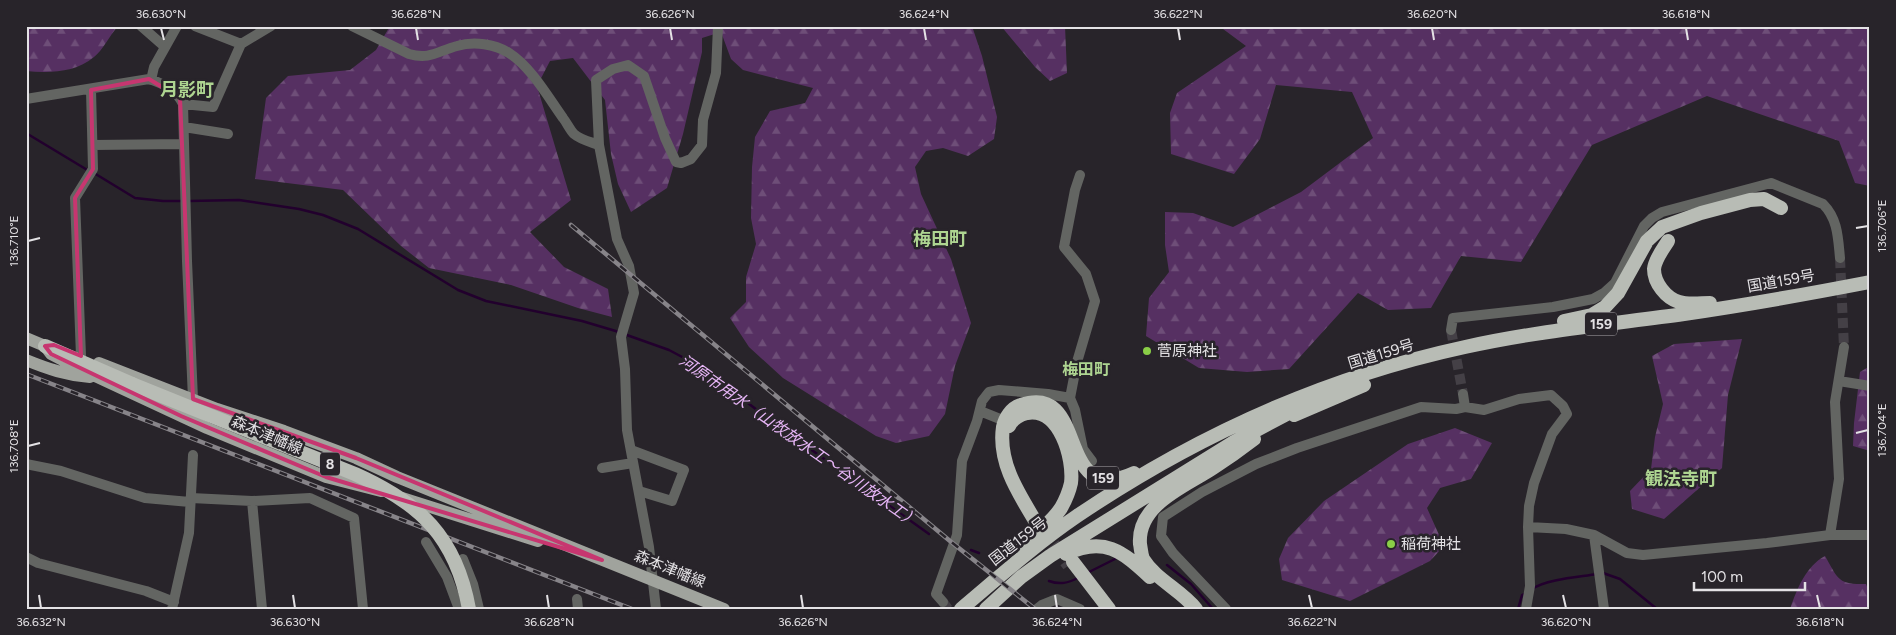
<svg xmlns="http://www.w3.org/2000/svg" width="1896" height="635" viewBox="0 0 1896 635" font-family="Figtree,'Noto Sans JP',sans-serif">
	<defs>
		<pattern id="forest-firs" width="22" height="20" patternUnits="userSpaceOnUse" patternTransform="scale(1.25)"><rect width="22" height="20" fill="#563062"/><path d="M5 1l3.5 6h-7zM16 11l3.5 6h-7z" fill="#6e4e78"/></pattern>
	</defs>
	<rect width="100%" height="100%" fill="#28242a"/>
	<path fill="url(#forest-firs)" d="M26,26H118C110,35 102,51 94,57C75,73 49,73 26,71Z
		M390,26H972L982,56L997,117L994,139L968,156L943,148L926,151L915,167L921,194L951,259L971,323L955,366L945,414L929,436L896,443L876,436L783,378L749,347L730,318L746,302V277L756,244L751,218L752,167L755,137L770,111L805,103L813,88L743,70L731,59L721,32L702,38V52L683,134L667,188L631,212L618,184L611,154L605,100L573,58L550,61L537,86L571,200L530,232L564,267L608,289L612,317L578,308L511,285L429,268L401,246L343,190L255,179L266,98L288,76L350,70L376,50Z
		M1001,26H1065L1067,73L1050,81L1035,67Z
		M1219,26H1870V186L1855,183L1839,141L1707,96L1592,145L1521,262L1461,256L1431,308L1388,310L1358,293L1289,369L1247,372L1199,368L1146,336L1149,298L1169,272L1165,245V212L1193,213L1233,227L1301,192L1373,138L1352,92L1276,85L1260,139L1234,174L1171,154L1170,113L1177,93L1246,46Z
		M1742,339L1728,395L1722,468L1664,519L1632,509L1630,491L1651,469L1655,437L1663,404L1652,356L1674,344Z
		M1870,366V451L1853,446L1854,423L1860,372Z
		M1455,428L1492,443L1471,479L1440,488L1427,508L1444,546L1430,561L1350,601L1282,580L1279,559L1288,538L1324,501L1408,444Z
		M1825,556C1838,578 1837,585 1866,584L1869,592L1870,609H1790C1797,589 1806,566 1825,556Z"/>
	<g fill="none" stroke-linecap="round" stroke-linejoin="round">
		<path stroke="#22002d" stroke-width="2.5" d="M26,133L89,171
			M94,173L135,198L163,201H184
			M189,201L239,200L299,209L323,215L358,229L458,290L486,301L582,321L619,332
			M624,334L669,350L701,367L774,423L929,534
			M971,550L979,553
			M1167,565L1191,584L1213,609
			M1087,573L1115,559
			M1603,573L1620,579L1657,609
			M1049,581C1060,585 1068,583 1078,578
			M1532,589C1547,579 1580,577 1597,574
			M1518,609L1522,595L1526,593"/>
		<path stroke="#444046" stroke-width="10" stroke-dasharray="10 5" stroke-linecap="butt" d="M1840,258L1844,347
			M1451,330L1463,394
			M943,602L948,609"/>
		<path stroke="#444046" stroke-width="14" stroke-dasharray="14 7" stroke-linecap="butt" d="M1040,528L1069,565"/>
		<path stroke="#636562" stroke-width="10" d="M141,26L165,47
			M195,26L241,44
			M352,26L409,54C430,60 438,51 457,46C474,41 495,44 509,53C531,67 548,97 563,118C567,123 570,130 574,134C581,140 591,142 599,145
			M151,80L154,67L177,26
			M26,99L149,79C162,83 177,91 183,104L187,261L193,399
			M183,104L213,107L241,44L271,26
			M184,127L228,134
			M93,145L184,144
			M1080,175L1075,190L1064,247L1086,274L1095,301L1077,362L1070,398L1075,410L1083,449L1092,461
			M1451,330L1453,318L1553,307L1593,299L1604,293L1615,283L1644,226L1652,218L1662,212L1771,183L1823,204C1838,219 1838,238 1840,258
			M81,356L75,198L93,169L91,90
			M1839,381L1870,386
			M1465,407L1484,410L1519,399L1551,395L1563,406L1567,414L1552,434L1534,483L1529,506L1528,527L1530,586L1526,609
			M980,411L1010,423
			M631,450L684,470L672,501L639,491
			M26,464L61,471L145,498L190,502
			M602,468L633,463
			M191,498L252,501L310,498L354,518L363,609
			M252,501L262,609
			M1528,527L1566,529L1594,535L1627,553L1643,555L1767,543L1830,535H1870
			M1594,535L1604,609
			M1830,535L1839,479L1835,402L1844,347
			M426,542L447,577L459,609
			M26,557L38,563L146,591L174,602
			M463,559L473,584L479,609
			M577,599L578,609
			M943,602L936,594L957,535L962,461L977,421L982,401L989,392L999,390L1048,394L1070,398
			M172,609L189,533L193,455
			M656,609L649,547L627,430L625,369L621,337L634,293L629,266L617,239L599,145L596,80L613,69L628,65L644,76L665,138L676,162L681,163L691,159L702,145L703,120L716,73L718,26
			M1037,609L1042,605L1057,599L1080,609
			M1226,609L1173,553L1161,536L1163,517L1202,492L1256,464L1297,448L1421,407L1456,409L1465,407L1463,394"/>
		<path stroke="#a0a39d" stroke-width="12" d="M26,338L45,346L51,354L76,367L207,428L326,477L381,491
			M26,360C48,369 66,375 90,377
			M99,363L217,409L284,431L356,458L397,477L724,609
			M402,498L538,541"/>
		<path stroke="#b8bcb5" stroke-width="14" d="M1668,241C1663,249 1655,259 1654,269C1654,283 1666,298 1679,302C1688,305 1701,303 1710,303
			M1564,321L1592,315L1605,307L1618,293L1647,241L1662,227L1701,213L1750,200L1764,199L1781,208
			M45,346L132,384
			M1294,415L1364,385
			M1009,426C1013,418 1019,415 1027,413C1060,407 1074,459 1071,483C1069,492 1065,501 1061,508C1051,523 1035,535 1022,547
			M1034,519C1017,491 998,461 1003,427C1005,418 1011,408 1021,405C1090,382 1054,510 1134,473
			M1066,554C1104,536 1122,551 1150,577
			M1073,562L1109,609
			M961,609C999,577 1036,544 1077,516C1194,437 1326,377 1465,347C1537,331 1611,324 1684,314C1746,305 1808,294 1870,282
			M986,609L1021,577L1050,556L1234,442L1300,407
			M1196,609C1181,590 1156,580 1143,559C1141,554 1141,549 1140,544C1137,504 1186,486 1213,468C1227,459 1241,449 1254,439"/>
		<g stroke="#878489" stroke-width="4.5">
			<path id="rail" d="M571,225L950,541L1035,609
				M26,374L632,609"/>
		</g>
		<use href="#rail" stroke="#28242a" stroke-width="2.5" stroke-dasharray="8" stroke-linecap="butt"/>
		<path stroke="#b8bcb5" stroke-width="14" d="M132,384L355,474C420,503 456,537 469,609"/>
	</g>
	<path fill="none" stroke="#c73670" stroke-width="4" stroke-linejoin="round" d="M149,79L180,98L193,399L356,458L602,560L326,477L181,416L51,354L45,346L54,345L81,356L75,198L93,169L91,90Z"/>
	<path fill="none" stroke="#e4e2e5" stroke-width="2" d="M161,28L164,40M416,28L418,40M670,28L672,40M924,28L926,40M1178,28L1180,40M1432,28L1434,40M1686,28L1688,40M1856,228L1868,226M28,241L40,238M1856,433L1868,430M28,446L40,443M39,595L41,608M293,595L295,608M547,595L549,608M801,595L803,608M1055,595L1057,608M1309,595L1312,608M1563,595L1566,608M1817,595L1820,608"/>
	<g fill="#8ace47" stroke="#28242a" stroke-width="2">
		<circle cx="1147" cy="351" r="5"/>
		<circle cx="1391" cy="544" r="5"/>
	</g>
	<g text-anchor="middle" dominant-baseline="central" stroke-width="5" stroke-linejoin="round" paint-order="stroke">
		<g fill="#28242a" stroke="#aca9ad" stroke-width="1">
			<rect x="1585" y="312.5" width="32" height="23" rx="4"/>
			<rect x="320" y="452.5" width="20" height="23" rx="4"/>
			<rect x="1087" y="466.5" width="32" height="23" rx="4"/>
		</g>
		<g font-size="14" font-weight="bold" fill="#e4e2e5">
			<text x="1601" y="324">159</text>
			<text x="330" y="464">8</text>
			<text x="1103" y="478">159</text>
		</g>
		<g font-size="15" fill="#e4e2e5" stroke="#28242a">
			<text transform="translate(1781 281) rotate(-10)">国道159号</text>
			<text transform="translate(1381 354) rotate(-17)">国道159号</text>
			<text transform="translate(267 435) rotate(23)">森本津幡線</text>
			<text transform="translate(1018 541) rotate(-38)">国道159号</text>
			<text transform="translate(670 569) rotate(22)">森本津幡線</text>
		</g>
		<g font-size="15" fill="#e4e2e5" stroke="#28242a" text-anchor="start">
			<text x="1157" y="351">菅原神社</text>
			<text x="1401" y="544">稲荷神社</text>
		</g>
		<g font-size="16" font-weight="bold" fill="#aed591" stroke="#28242a">
			<text x="1086" y="369">梅田町</text>
		</g>
		<g font-size="16" font-style="italic" fill="#e6b5f6" stroke="#28242a">
			<text transform="translate(799 441) rotate(35)">河原市用水（山牧放水工～谷川放水工）</text>
		</g>
		<g font-size="18" font-weight="bold" fill="#aed591" stroke="#28242a">
			<text x="187" y="90">月影町</text>
			<text x="940" y="239">梅田町</text>
			<text x="1681" y="479">観法寺町</text>
		</g>
	</g>
	<rect width="1896" height="635" fill="none" stroke="#28242a" stroke-width="55"/>
	<path d="M1694 582v8h111v-8" fill="none" stroke="#e4e2e5" stroke-width="2.5"/>
	<text x="1701" y="582" font-size="15" fill="#e4e2e5" stroke="#28242a" stroke-width="4" paint-order="stroke">100 m</text>
	<rect x="28" y="28" width="1840" height="580" fill="none" stroke="#e4e2e5" stroke-width="2"/>
	<g font-size="12" text-anchor="middle" fill="#e4e2e5">
		<text x="161" y="18">36.630°N</text>
		<text x="416" y="18">36.628°N</text>
		<text x="670" y="18">36.626°N</text>
		<text x="924" y="18">36.624°N</text>
		<text x="1178" y="18">36.622°N</text>
		<text x="1432" y="18">36.620°N</text>
		<text x="1686" y="18">36.618°N</text>
		<text transform="translate(1882 226) rotate(-90)" y="4">136.706°E</text>
		<text transform="translate(14 241) rotate(-90)" y="4">136.710°E</text>
		<text transform="translate(1882 430) rotate(-90)" y="4">136.704°E</text>
		<text transform="translate(14 446) rotate(-90)" y="4">136.708°E</text>
		<text x="41" y="626">36.632°N</text>
		<text x="295" y="626">36.630°N</text>
		<text x="549" y="626">36.628°N</text>
		<text x="803" y="626">36.626°N</text>
		<text x="1057" y="626">36.624°N</text>
		<text x="1312" y="626">36.622°N</text>
		<text x="1566" y="626">36.620°N</text>
		<text x="1820" y="626">36.618°N</text>
	</g>
</svg>
